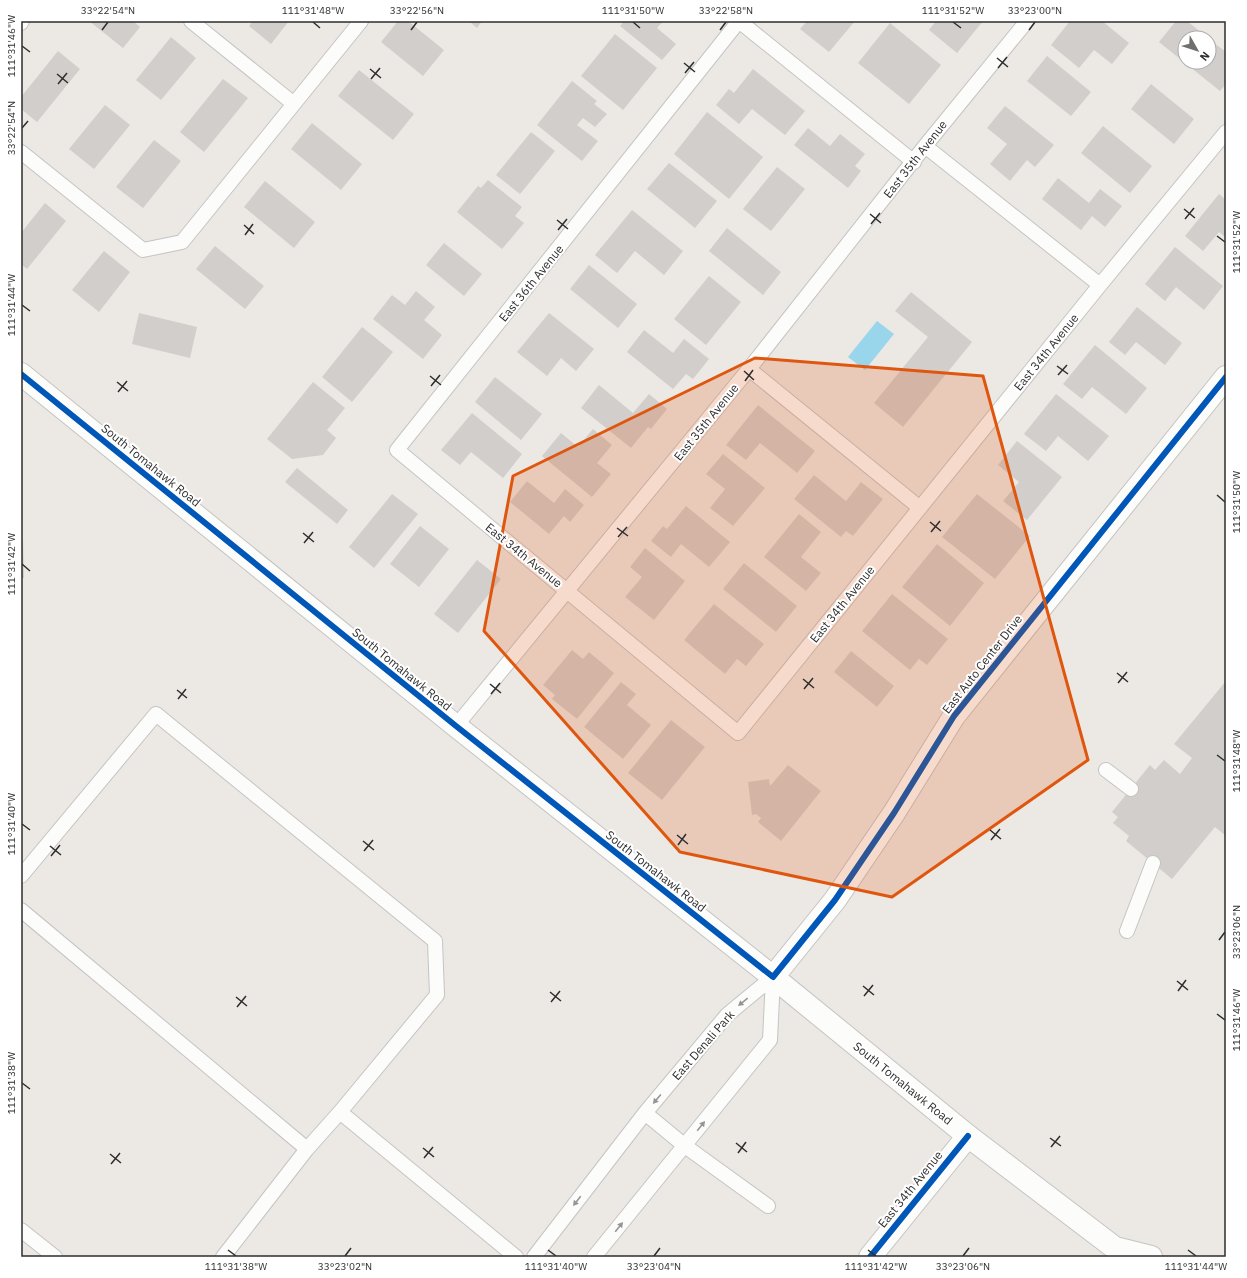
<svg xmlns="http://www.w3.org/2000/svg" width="1247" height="1278" viewBox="0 0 1247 1278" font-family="'IBM Plex Sans',sans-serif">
	<rect width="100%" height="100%" fill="#ece8e4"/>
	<path fill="#99d6ec" d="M877,321L894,334L865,370L848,357Z"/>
	<path fill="#d1cecb" d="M89,21H133L140,27L123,48Z
		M253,21H289L271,44L249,26Z
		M398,21H408L444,50L423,76L381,42Z
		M469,21H482L477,28Z
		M624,21H663L657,28L676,44L662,60L620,26Z
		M807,21H855L829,52L800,29Z
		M936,21H983L957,53L929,30Z
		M1070,21H1102L1129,43L1112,64L1094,50L1079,68L1051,45Z
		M1176,21H1187L1208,38H1185V62H1209V39L1226,52V84L1220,91L1159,42Z
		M890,23L941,65L909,104L858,63Z
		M615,34L657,68L623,110L581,76Z
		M171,37L196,58L161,100L136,80Z
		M58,51L80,69L37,122L21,109V97Z
		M1047,56L1091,92L1071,116L1027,81Z
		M753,69L805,111L785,135L752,109L739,124L716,105L729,89L734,93Z
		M359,70L414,114L393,140L338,96Z
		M223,79L248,98L204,152L180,132Z
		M572,81L597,101L594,104L607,114L595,127L583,118L577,125L598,141L582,161L537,125Z
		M1151,84L1194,119L1174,144L1131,109Z
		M105,105L130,125L94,169L69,149Z
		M1005,106L1054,145L1035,167L1027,160L1010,181L990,164L1007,144L987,128Z
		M707,112L763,157L729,199L674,154Z
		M312,123L362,164L341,190L291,149Z
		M1103,126L1152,166L1130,193L1081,153Z
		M808,128L830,146L840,134L865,154L855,166L861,171L848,188L794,145Z
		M531,132L555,151L520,194L496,175Z
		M154,140L181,161L143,208L116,187Z
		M669,163L717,201L695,228L647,189Z
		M777,167L805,189L771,231L743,209Z
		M1058,178L1089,203L1100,189L1122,206L1105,227L1092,216L1081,230L1042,199Z
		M488,180L522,207L515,216L524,223L502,249L457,212L478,186L481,188Z
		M265,181L315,222L294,248L244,207Z
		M1219,194L1226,200V238L1219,232L1203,251L1185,236Z
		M45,203L66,221L27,269L21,264V233Z
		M632,210L683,251L664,275L635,251L617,273L595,255Z
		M727,228L781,272L763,295L709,251Z
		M444,243L482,274L464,296L426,265Z
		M215,246L264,286L245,309L196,269Z
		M1175,247L1223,286L1204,310L1176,287L1165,301L1145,284Z
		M104,251L130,272L99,312L72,290Z
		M589,265L637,304L618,328L570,289Z
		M709,276L741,302L706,345L674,319Z
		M416,291L435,307L424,320L442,335L423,359L373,319L392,295L405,305Z
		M911,292L972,342L903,427L874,403L928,337L895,311Z
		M1137,307L1182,343L1165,365L1136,342L1125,355L1109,342Z
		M139,313L197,327L190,358L132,344Z
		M549,313L594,349L576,371L561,358L547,376L517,352Z
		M362,327L393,352L352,402L322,377Z
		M644,330L673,353L684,339L709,359L693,379L686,374L673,389L627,352Z
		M1095,345L1147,388L1126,414L1092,387L1082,399L1063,384Z
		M495,377L542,414L521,440L475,402Z
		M313,382L345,408L327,430L336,438L323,455L292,459L267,439Z
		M599,385L633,413L649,394L667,409L651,429L648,427L631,448L581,408Z
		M1056,394L1109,436L1088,461L1058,436L1046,451L1024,434Z
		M758,405L815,451L797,473L760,443L746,460L726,445Z
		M472,413L522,454L503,478L471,452L460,465L441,450Z
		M593,429L612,445L597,463L611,474L592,497L542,456L561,433L578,447Z
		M1017,441L1062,477L1027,520L1003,501L1019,482L998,465Z
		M723,454L765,488L733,526L710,508L725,489L706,474Z
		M297,468L348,510L337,524L285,482Z
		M814,475L846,501L861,482L883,499L853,536L846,531L841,537L794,499Z
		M527,481L554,503L565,489L584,505L570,522L564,516L549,534L510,502Z
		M392,494L418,514L374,568L349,547Z
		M977,494L1030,536L995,579L942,537Z
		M686,506L730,542L709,567L681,544L671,557L651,541L663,526L667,529Z
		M799,514L821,532L801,557L821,573L806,591L764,557Z
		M420,526L449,549L419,587L390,564Z
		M23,540L24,578H21V541Z
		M937,544L984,583L950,626L902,587Z
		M645,548L685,581L654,620L625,597L642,577L630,567Z
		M477,560L501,579L458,633L434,614Z
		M744,563L797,606L776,632L723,589Z
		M892,594L948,639L927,665L919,659L910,670L862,631Z
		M714,604L764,644L746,666L737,659L725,674L684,640Z
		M572,650L583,659L589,652L614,673L577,719L552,699L555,695L543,685Z
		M851,651L894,686L877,707L834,672Z
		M1226,681V836L1215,827L1172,879L1126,841L1129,836L1113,823L1118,817L1112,812L1150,765L1155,770L1164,760L1180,774L1192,758L1174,744Z
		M621,682L636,694L627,705L651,725L623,759L584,727Z
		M671,720L705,747L662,800L628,773Z
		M788,765L821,791L781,841L758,822L761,818L756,814L752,815L748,782L769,779L770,786Z"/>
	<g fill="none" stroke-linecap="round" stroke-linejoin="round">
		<g stroke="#c5c4c5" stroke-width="16">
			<path id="service" d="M191,21L294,104
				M739,21L397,450L738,733L1100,285L1226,132
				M739,21L914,162
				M21,23L22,21
				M925,146L1100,285
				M21,152L143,250L182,242L361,21
				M749,369L920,508
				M456,726L749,369L925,146L1027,21
				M1106,770L1131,789
				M21,876L156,714L435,941L437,995L340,1112L307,1149L223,1257
				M21,910L307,1149
				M1127,931L1153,863
				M340,1112L516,1257
				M645,1113L685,1146L768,1206
				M21,1230L55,1257
				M534,1257L645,1113L727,1015L773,977
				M594,1257L770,1040L773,977"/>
		</g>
		<g stroke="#c5c4c5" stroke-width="24">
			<path id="minor" d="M773,977L835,900L894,813L954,716L1226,377
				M870,1257L968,1136"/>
		</g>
		<g stroke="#c5c4c5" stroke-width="24">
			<path id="secondary" d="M21,374L456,726L773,977L968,1136L1115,1248L1151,1257"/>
		</g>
		<use href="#service" stroke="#fcfcfb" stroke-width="14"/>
		<use href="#minor" stroke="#fcfcfb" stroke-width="22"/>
		<use href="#secondary" stroke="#fcfcfb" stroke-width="22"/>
		<g stroke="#fff" stroke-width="8">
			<path id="cycleway" d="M21,374L456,726L773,977L835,900L894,813L954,716L1226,377
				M870,1257L968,1136"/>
		</g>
		<use href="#cycleway" stroke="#0057b8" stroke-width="6"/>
	</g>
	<defs><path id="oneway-solid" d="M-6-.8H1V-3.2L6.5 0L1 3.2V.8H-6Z"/></defs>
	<g fill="#959594">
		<use href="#oneway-solid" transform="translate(743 1002) rotate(141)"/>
		<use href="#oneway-solid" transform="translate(657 1099) rotate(130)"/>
		<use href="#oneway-solid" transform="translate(701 1126) rotate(-51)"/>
		<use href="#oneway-solid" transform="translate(577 1201) rotate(128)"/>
		<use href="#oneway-solid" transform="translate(619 1227) rotate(-51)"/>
	</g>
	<path fill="#df570e" fill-opacity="0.2" stroke="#df570e" stroke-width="3" stroke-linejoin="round" d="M755,358L983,376L1088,760L892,897L680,852L484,631L513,476Z"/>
	<path fill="none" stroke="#2e2e2e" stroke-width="1.5" d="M313,22L320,28M633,22L640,28M953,22L961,28M102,30L108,22M411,30L417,22M720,30L726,22M1029,30L1035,22M22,46L30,52M997,58L1008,67M684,63L695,72M998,68L1007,57M370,69L381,78M685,73L694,62M57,74L68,83M371,79L380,68M58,84L67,73M22,128L28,121M1184,209L1195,218M870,214L881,223M1185,219L1194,208M557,220L568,229M871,224L880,213M244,225L254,234M558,230L567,219M245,235L253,224M1217,236L1225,242M22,305L30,311M1057,366L1068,374M744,371L754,380M1058,375L1067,365M430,376L441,385M745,381L753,370M117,382L128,391M431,386L440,375M118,392L127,381M1217,495L1225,502M930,522L941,531M617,528L628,536M931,532L940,521M303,533L314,542M618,537L627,527M304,543L313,532M22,564L30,571M1117,673L1128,682M803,679L814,688M1118,683L1127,672M490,684L501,693M804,689L813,678M177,690L187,698M491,694L500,683M178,699L186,689M1217,755L1225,761M22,824L30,830M990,830L1001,839M677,835L688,844M991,840L1000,829M363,841L374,850M678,845L686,834M50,846L61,855M364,851L373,840M51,856L60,845M1219,940L1225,932M1177,981L1188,990M863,986L874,995M1178,991L1186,980M550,992L561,1001M864,996L873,985M236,997L247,1006M551,1002L560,991M237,1007L246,996M1217,1014L1225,1020M22,1083L30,1089M1050,1138L1061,1146M736,1143L747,1152M1051,1147L1060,1136M423,1148L434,1157M738,1153L746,1142M110,1154L121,1163M424,1158L433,1147M111,1164L120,1153M228,1250L236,1256M548,1250L556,1256M868,1250L876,1256M1188,1250L1196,1256M345,1256L351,1248M654,1256L660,1248M963,1256L969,1248"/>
	<g text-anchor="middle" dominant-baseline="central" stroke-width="4" stroke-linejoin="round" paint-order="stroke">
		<g font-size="12" fill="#2e2e2e" stroke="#fff">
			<text transform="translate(915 159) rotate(-52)">East 35th Avenue</text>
			<text transform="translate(531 283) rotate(-51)">East 36th Avenue</text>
			<text transform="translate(1046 352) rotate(-51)">East 34th Avenue</text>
			<text transform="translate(706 422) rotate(-51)">East 35th Avenue</text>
			<text transform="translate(151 465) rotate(39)">South Tomahawk Road</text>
			<text transform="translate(524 555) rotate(39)">East 34th Avenue</text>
			<text transform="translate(842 604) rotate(-51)">East 34th Avenue</text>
			<text transform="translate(982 664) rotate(-52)">East Auto Center Drive</text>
			<text transform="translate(402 669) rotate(39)">South Tomahawk Road</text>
			<text transform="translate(656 871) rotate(38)">South Tomahawk Road</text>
			<text transform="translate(703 1045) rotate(-49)">East Denali Park</text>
			<text transform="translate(903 1083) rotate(39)">South Tomahawk Road</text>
			<text transform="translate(910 1189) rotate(-51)">East 34th Avenue</text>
		</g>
	</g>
	<rect width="1247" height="1278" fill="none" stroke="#ffffff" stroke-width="44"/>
	<g transform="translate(1197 50) rotate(129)"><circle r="19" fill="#ffffff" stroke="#ababab"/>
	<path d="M0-3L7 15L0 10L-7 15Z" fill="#706f6e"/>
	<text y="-6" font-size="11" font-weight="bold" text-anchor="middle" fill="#2e2e2e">N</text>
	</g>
	<rect x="22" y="22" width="1203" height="1234" fill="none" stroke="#2e2e2e" stroke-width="1.5"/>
	<g font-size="10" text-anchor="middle" fill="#2e2e2e">
		<text x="108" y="14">33°22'54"N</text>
		<text x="313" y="14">111°31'48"W</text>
		<text x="417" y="14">33°22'56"N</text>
		<text x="633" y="14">111°31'50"W</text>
		<text x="726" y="14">33°22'58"N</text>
		<text x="953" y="14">111°31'52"W</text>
		<text x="1035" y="14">33°23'00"N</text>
		<text transform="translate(11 46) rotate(-90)" y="4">111°31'46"W</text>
		<text transform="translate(11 128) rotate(-90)" y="4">33°22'54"N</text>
		<text transform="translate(1236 242) rotate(-90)" y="4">111°31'52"W</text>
		<text transform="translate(11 305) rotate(-90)" y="4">111°31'44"W</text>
		<text transform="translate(1236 502) rotate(-90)" y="4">111°31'50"W</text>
		<text transform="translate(11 564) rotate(-90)" y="4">111°31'42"W</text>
		<text transform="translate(1236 761) rotate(-90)" y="4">111°31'48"W</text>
		<text transform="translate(11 824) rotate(-90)" y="4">111°31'40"W</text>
		<text transform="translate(1236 932) rotate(-90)" y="4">33°23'06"N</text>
		<text transform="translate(1236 1020) rotate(-90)" y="4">111°31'46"W</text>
		<text transform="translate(11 1083) rotate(-90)" y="4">111°31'38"W</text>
		<text x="236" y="1270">111°31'38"W</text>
		<text x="345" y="1270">33°23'02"N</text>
		<text x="556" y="1270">111°31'40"W</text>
		<text x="654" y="1270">33°23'04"N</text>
		<text x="876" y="1270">111°31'42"W</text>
		<text x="963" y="1270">33°23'06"N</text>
		<text x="1196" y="1270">111°31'44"W</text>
	</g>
</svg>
